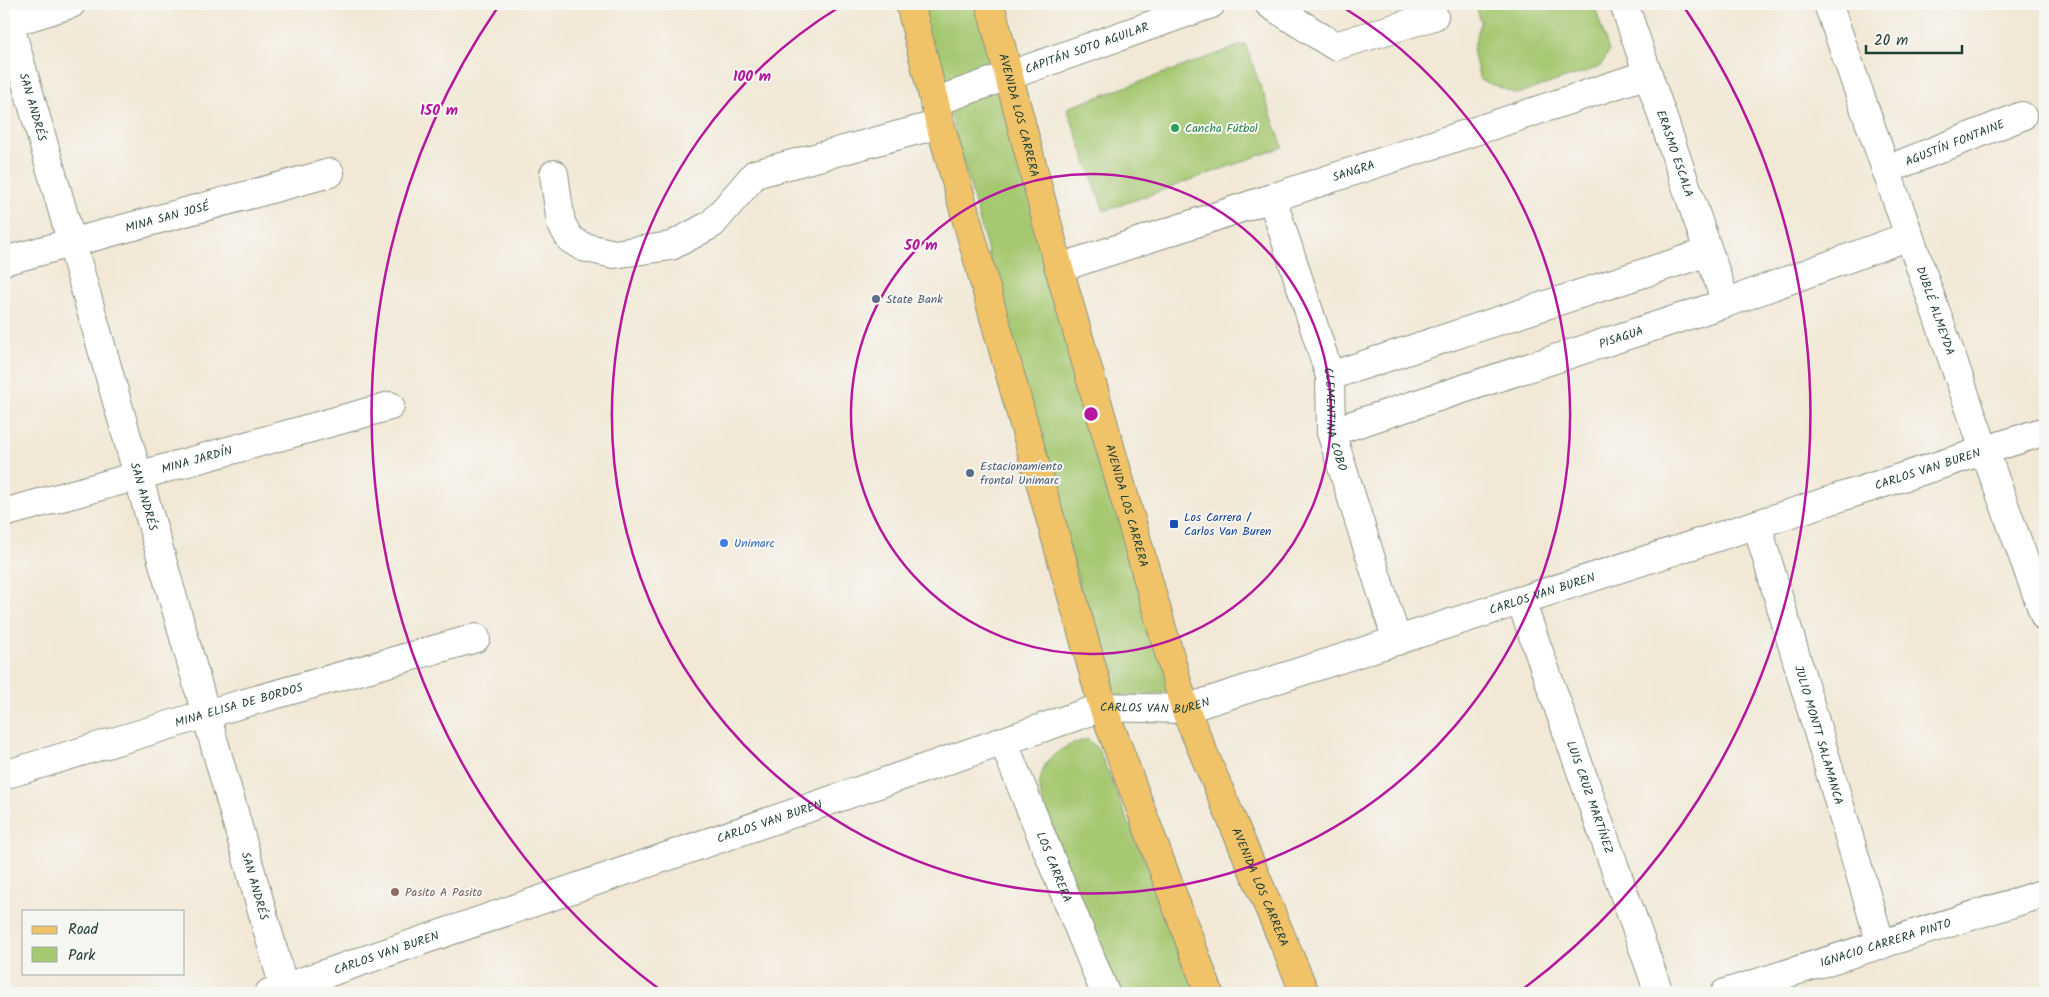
<svg xmlns="http://www.w3.org/2000/svg" width="2049" height="997" viewBox="0 0 2049 997" font-family="Kalam,sans-serif">
	<rect width="100%" height="100%" fill="#f6f6f2"/>
	<filter id="ink" filterUnits="userSpaceOnUse"><feTurbulence type="fractalNoise" baseFrequency=".02" numOctaves="2"/><feDisplacementMap in="SourceGraphic" scale="10" xChannelSelector="R" yChannelSelector="G"/><feConvolveMatrix kernelMatrix="1 2 1 2 8 2 1 2 1" color-interpolation-filters="sRGB"/></filter>
	<filter id="wash" filterUnits="userSpaceOnUse"><feTurbulence type="fractalNoise" baseFrequency=".0096" numOctaves="4" result="noise"/><feDisplacementMap in="SourceGraphic" scale="20" xChannelSelector="R" yChannelSelector="G"/><feGaussianBlur stdDeviation="1.12" result="paint"/><feColorMatrix in="noise" values="0 0 0 0 0 0 0 0 0 0 0 0 0 0 0 0 0 1.4 0 .05"/><feComposite in="paint" operator="in"/></filter>
	<g filter="url(#wash)">
		<rect width="100%" height="100%" fill="#f2e8d5"/>
		<path fill="#a6c871" stroke="#628252" d="M920,4H980L1173,692L1110,697Z
			M1475,4H1594L1609,51L1600,67L1517,94L1480,80L1473,50L1481,22Z
			M1245,44L1283,147L1104,211L1067,108Z
			M1088,739L1099,750L1199,993H1119L1047,815C1045,808 1041,799 1040,792C1038,758 1060,747 1088,739Z"/>
	</g>
	<g filter="url(#ink)">
		<g fill="none" stroke-linecap="round" stroke-linejoin="round">
			<g stroke="#889284" stroke-width="30">
				<g id="minor">
					<path d="M1269,4L1335,46L1434,16"/>
					<path id="s1" d="M1624,4L1726,303"/>
					<path id="s2" d="M1828,4L1985,452L2045,617"/>
					<path id="s3" d="M4,5L284,988"/>
					<path d="M4,25L71,4"/>
					<path id="s4" d="M934,102L1211,4"/>
					<path id="s5" d="M1886,170L2022,116"/>
					<path d="M554,174L561,223L570,239L583,247L614,254L671,246L712,224L755,174L940,124"/>
					<path id="s6" d="M1272,198L1330,376L1331,432L1397,641"/>
					<path id="s7" d="M4,261L330,173"/>
					<path id="s8" d="M1059,268L1648,74"/>
					<path d="M1330,376L1708,252"/>
					<path id="s9" d="M1331,432L1726,303L1909,236"/>
					<path id="s10" d="M4,513L390,406"/>
					<path id="s11" d="M1757,525L1881,945"/>
					<path id="s12" d="M1521,601L1659,993"/>
					<path id="s13" d="M1003,741L1105,993"/>
					<path id="s14" d="M4,775L206,714L476,638"/>
					<path id="s15" d="M269,993L1103,707L1185,709L2045,431"/>
					<path id="s16" d="M1725,993L2045,893"/>
				</g>
			</g>
			<g stroke="#889284" stroke-width="30">
				<g id="major">
					<path d="M910,4L940,124L1103,707L1209,993"/>
					<path id="s17" d="M990,4L1059,268L1185,709L1305,993"/>
				</g>
			</g>
			<use href="#minor" stroke="#fff" stroke-width="28"/>
			<use href="#major" stroke="#f0c369" stroke-width="28"/>
		</g>
	</g>
	<g fill="none" stroke="#b5179e" stroke-width="2.5">
		<circle cx="1091" cy="414" r="240"/>
		<path d="M1341 6A479 479 0 1 1 841 6"/>
		<path d="M663 992A719 719 0 0 1 498 7M1684 7A719 719 0 0 1 1519 992"/>
	</g>
	<circle fill="#2e9e5b" stroke="#f6f6f2" stroke-width="2" cx="1175" cy="128" r="5"/>
	<g fill="#5c6f8a" stroke="#f6f6f2" stroke-width="2">
		<circle cx="876" cy="299" r="5"/>
		<circle cx="970" cy="473" r="5"/>
	</g>
	<rect fill="#1a4fb4" stroke="#f6f6f2" stroke-width="2" x="1169" y="519" width="10" height="10" rx="2.5"/>
	<circle fill="#3f7fe0" stroke="#f6f6f2" stroke-width="2" cx="724" cy="543" r="5"/>
	<circle fill="#8d6e63" stroke="#f6f6f2" stroke-width="2" cx="395" cy="892" r="5"/>
	<g text-anchor="middle" dominant-baseline="central" stroke-width="4" stroke-linejoin="round" paint-order="stroke">
		<g font-size="12" fill="#1f3d34" stroke="#f6f6f2">
			<text stroke="none"><textPath href="#s4" startOffset="162">CAPITÁN SOTO AGUILAR</textPath></text>
			<text stroke="none"><textPath href="#s3" startOffset="106">SAN ANDRÉS</textPath></text>
			<text stroke="none"><textPath href="#s17" startOffset="115">AVENIDA LOS CARRERA</textPath></text>
			<text stroke="none"><textPath href="#s5" startOffset="74">AGUSTÍN FONTAINE</textPath></text>
			<text stroke="none"><textPath href="#s1" startOffset="158">ERASMO ESCALA</textPath></text>
			<text stroke="none"><textPath href="#s8" startOffset="310">SANGRA</textPath></text>
			<text stroke="none"><textPath href="#s7" startOffset="169">MINA SAN JOSÉ</textPath></text>
			<text stroke="none"><textPath href="#s2" startOffset="325">DUBLÉ ALMEYDA</textPath></text>
			<text stroke="none"><textPath href="#s9" startOffset="305">PISAGUA</textPath></text>
			<text stroke="none"><textPath href="#s6" startOffset="231">CLEMENTINA COBO</textPath></text>
			<text stroke="none"><textPath href="#s10" startOffset="200">MINA JARDÍN</textPath></text>
			<text stroke="none"><textPath href="#s15" startOffset="1744">CARLOS VAN BUREN</textPath></text>
			<text stroke="none"><textPath href="#s3" startOffset="511">SAN ANDRÉS</textPath></text>
			<text stroke="none"><textPath href="#s17" startOffset="520">AVENIDA LOS CARRERA</textPath></text>
			<text stroke="none"><textPath href="#s15" startOffset="1339">CARLOS VAN BUREN</textPath></text>
			<text stroke="none"><textPath href="#s14" startOffset="245">MINA ELISA DE BORDOS</textPath></text>
			<text stroke="none"><textPath href="#s15" startOffset="934">CARLOS VAN BUREN</textPath></text>
			<text stroke="none"><textPath href="#s11" startOffset="219">JULIO MONTT SALAMANCA</textPath></text>
			<text stroke="none"><textPath href="#s12" startOffset="208">LUIS CRUZ MARTÍNEZ</textPath></text>
			<text stroke="none"><textPath href="#s15" startOffset="529">CARLOS VAN BUREN</textPath></text>
			<text stroke="none"><textPath href="#s13" startOffset="136">LOS CARRERA</textPath></text>
			<text stroke="none"><textPath href="#s3" startOffset="916">SAN ANDRÉS</textPath></text>
			<text stroke="none"><textPath href="#s17" startOffset="925">AVENIDA LOS CARRERA</textPath></text>
			<text stroke="none"><textPath href="#s16" startOffset="168">IGNACIO CARRERA PINTO</textPath></text>
			<text stroke="none"><textPath href="#s15" startOffset="124">CARLOS VAN BUREN</textPath></text>
		</g>
		<g font-size="12" fill="#27864d" stroke="#f6f6f2" text-anchor="start">
			<text x="1185" y="128">Cancha Fútbol</text>
		</g>
		<g font-size="12" fill="#4e5e75" stroke="#f6f6f2" text-anchor="start">
			<text x="886" y="299">State Bank</text>
			<text x="980" y="466">Estacionamiento<tspan x="980" dy="14">frontal Unimarc</tspan></text>
		</g>
		<g font-size="12" fill="#164399" stroke="#f6f6f2" text-anchor="start">
			<text x="1184" y="517">Los Carrera /<tspan x="1184" dy="14">Carlos Van Buren</tspan></text>
		</g>
		<g font-size="12" fill="#366cbe" stroke="#f6f6f2" text-anchor="start">
			<text x="734" y="543">Unimarc</text>
		</g>
		<g font-size="12" fill="#785e54" stroke="#f6f6f2" text-anchor="start">
			<text x="405" y="892">Pasito A Pasito</text>
		</g>
	</g>
	<circle cx="1091" cy="414" r="8" fill="#b5179e" stroke="#f6f6f2" stroke-width="2.5"/>
	<g font-size="15" text-anchor="middle" font-weight="bold" fill="#b5179e" stroke="#f6f6f2" stroke-width="4" stroke-linejoin="round" paint-order="stroke">
		<text x="752" y="81">100 m</text>
		<text x="439" y="115">150 m</text>
		<text x="921" y="250">50 m</text>
	</g>
	<rect width="2049" height="997" fill="none" stroke="#f6f6f2" stroke-width="20"/>
	<rect x="22" y="910" width="162" height="65" fill="#f6f6f2" stroke="#a0aca6"/>
	<rect x="32" y="926" width="25" height="8" fill="#f0c369" stroke="#a0aca6"/>
	<text x="68" y="934" font-size="15" fill="#1f3d34">Road</text>
	<rect x="32" y="947" width="25" height="15" fill="#a6c871" stroke="#a0aca6"/>
	<text x="68" y="960" font-size="15" fill="#1f3d34">Park</text>
	<path d="M1866 45v8h96v-8" fill="none" stroke="#1f3d34" stroke-width="2.5"/>
	<text x="1874" y="45" font-size="15" fill="#1f3d34" stroke="#f6f6f2" stroke-width="4" paint-order="stroke">20 m</text>
</svg>
